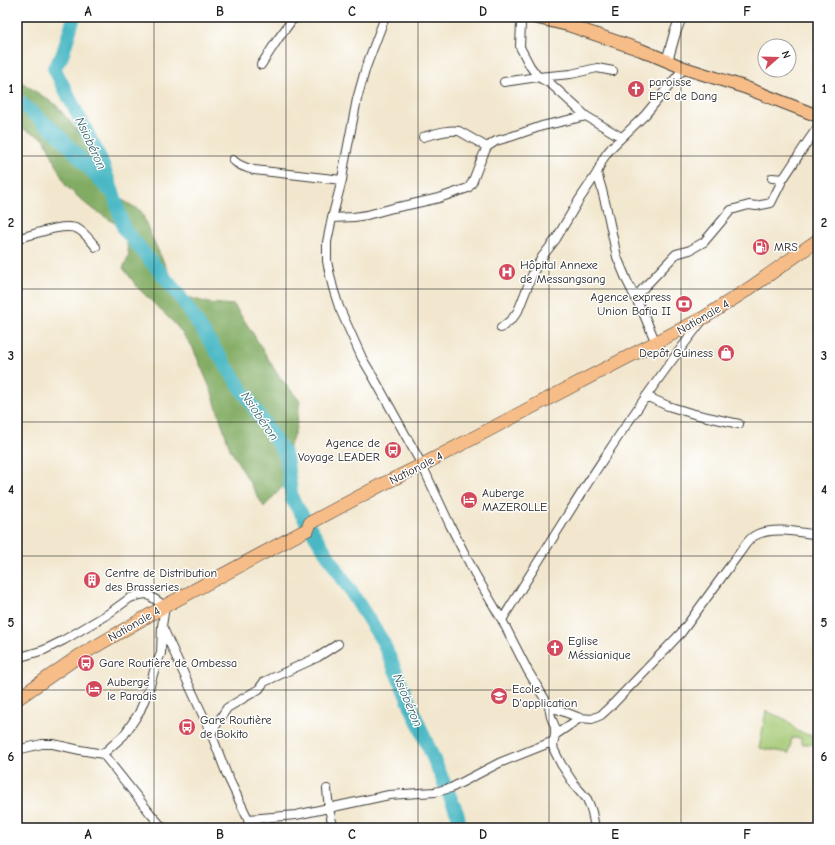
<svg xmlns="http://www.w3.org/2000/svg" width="835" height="845" viewBox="0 0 835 845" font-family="'Comic Neue',sans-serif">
	<rect width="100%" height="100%" fill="#fff"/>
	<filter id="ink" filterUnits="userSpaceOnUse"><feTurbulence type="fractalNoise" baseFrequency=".025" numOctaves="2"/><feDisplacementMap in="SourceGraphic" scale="8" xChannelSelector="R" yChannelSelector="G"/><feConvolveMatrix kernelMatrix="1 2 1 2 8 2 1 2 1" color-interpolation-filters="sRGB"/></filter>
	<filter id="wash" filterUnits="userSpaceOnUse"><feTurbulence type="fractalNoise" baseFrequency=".012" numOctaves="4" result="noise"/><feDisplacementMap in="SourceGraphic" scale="16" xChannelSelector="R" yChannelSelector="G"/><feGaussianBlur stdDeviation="0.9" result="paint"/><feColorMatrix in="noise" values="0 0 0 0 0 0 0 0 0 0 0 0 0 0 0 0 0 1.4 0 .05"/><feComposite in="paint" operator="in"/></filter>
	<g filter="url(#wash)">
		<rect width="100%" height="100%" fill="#f2e7ce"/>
		<path fill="#a3c771" stroke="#607246" d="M766,711L787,720L797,731L812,736H818V745V744H801V738H792L789,753L759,748Z"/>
		<path fill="#82ac63" stroke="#4f6440" d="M17,79L56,105L100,158L114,195L141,211L149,231L179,295L209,303L234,305L252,332L278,375L300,401L296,428L286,456L295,473L264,507L230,449L211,390L192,346L175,324L140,290L123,268L129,255L124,229L87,205L66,186L44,138L17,126Z"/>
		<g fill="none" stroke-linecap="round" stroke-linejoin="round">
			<path stroke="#4ab8c4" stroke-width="14" d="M74,17L62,56L54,68L100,158L114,195L124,229L179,295L286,456L292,499L383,642L458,815L460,828
				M17,100L58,134L108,189"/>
		</g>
	</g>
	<g filter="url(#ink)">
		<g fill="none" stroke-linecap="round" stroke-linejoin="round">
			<g stroke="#3c3a37" stroke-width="10">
				<path id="minor" d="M385,17L366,67L357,99L344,166L342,180L332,218L327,242V261L329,271L333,288L339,307L362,358L375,380L422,465L450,525L475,574L502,620
					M522,17L521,23L520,47L530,66L538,77L551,84L586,116L621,137
					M261,65L278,39L292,20L299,17
					M504,82L538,77L571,74L597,68L613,71
					M423,137C435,134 447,129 459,131L487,147
					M233,160C239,166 246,168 254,170L342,180
					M597,173L602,190L607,210L614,243L617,257L627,281L644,315L656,343
					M772,178L783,179C795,162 805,144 818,127
					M332,218L354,217L367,215L393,208L408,205L439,198L468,188L472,183L481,160L487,147L496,141L510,137L542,126L586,116
					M17,239C32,235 65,222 78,229C85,233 91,241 96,247
					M635,297L676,254L690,250L704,242L731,210L749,205L756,206L771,203L783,179
					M501,328L512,319L518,311L533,273L542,257L556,239L579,200L597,173L603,159L607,153L613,146L645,115L684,68
					M646,396L668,406L694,414L739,424
					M17,658L44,650L64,640L108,614L130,598L139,595L147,594L165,606L162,626
					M549,706L580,718L592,719L601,715L613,704L681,633L738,555C743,549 747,540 754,536C771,526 799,532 818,535
					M211,733L227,708L259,689L264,682L318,657L338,644
					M555,735L580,718
					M17,750L42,744H53L80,750L103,754L150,813L163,828
					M103,754L124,735L139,713L149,689L154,671L161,653L162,626L211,733L227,775L248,819L249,828
					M327,789C328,802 329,815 334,828
					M248,819L296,815L389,795L435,792L451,788L499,763L554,741
					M595,828L592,812L590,806L587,799L574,784L561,764L554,750L553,745L555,735V727L551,717L549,706L528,671L502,620C565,518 628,415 702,321"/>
			</g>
			<g stroke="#3c3a37" stroke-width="12">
				<path id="tertiary" d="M667,61L675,33L681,17"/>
			</g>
			<g stroke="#3c3a37" stroke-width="14">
				<path id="primary" d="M534,17L568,25L641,50L684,68L744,87L818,116"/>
			</g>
			<g stroke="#3c3a37" stroke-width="14">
				<path id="trunk" d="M17,699L79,656L165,606L308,529L310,523L381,485L422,465L593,375L705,317L750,288L818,240"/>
			</g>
			<use href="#minor" stroke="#fff" stroke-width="8"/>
			<use href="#tertiary" stroke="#fff" stroke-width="10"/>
			<use href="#primary" stroke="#f7bd88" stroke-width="12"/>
			<use href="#trunk" stroke="#f7bd88" stroke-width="13"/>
		</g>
	</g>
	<path fill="none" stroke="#1c1c1c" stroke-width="1" stroke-opacity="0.55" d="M154,17V828M286,17V828M418,17V828M549,17V828M681,17V828M17,156H818M17,289H818M17,422H818M17,556H818M17,690H818"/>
	<defs>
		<g id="church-disc" transform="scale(0.9)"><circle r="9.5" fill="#d1495b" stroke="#fff"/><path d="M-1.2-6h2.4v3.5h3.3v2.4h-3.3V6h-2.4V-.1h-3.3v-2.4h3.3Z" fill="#fff"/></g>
		<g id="fuel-disc" transform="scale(0.9)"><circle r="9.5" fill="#d1495b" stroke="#fff"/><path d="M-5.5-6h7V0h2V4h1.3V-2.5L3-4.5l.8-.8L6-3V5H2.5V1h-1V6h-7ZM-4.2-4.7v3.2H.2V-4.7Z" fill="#fff"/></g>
		<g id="hospital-disc" transform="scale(0.9)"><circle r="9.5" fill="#d1495b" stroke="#fff"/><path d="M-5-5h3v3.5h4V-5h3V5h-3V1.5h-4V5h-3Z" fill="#fff"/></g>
		<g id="bank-disc" transform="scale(0.9)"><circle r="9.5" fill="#d1495b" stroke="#fff"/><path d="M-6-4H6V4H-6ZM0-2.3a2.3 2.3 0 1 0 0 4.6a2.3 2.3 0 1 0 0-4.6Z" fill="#fff"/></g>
		<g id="shop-disc" transform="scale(0.9)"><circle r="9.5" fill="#d1495b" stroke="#fff"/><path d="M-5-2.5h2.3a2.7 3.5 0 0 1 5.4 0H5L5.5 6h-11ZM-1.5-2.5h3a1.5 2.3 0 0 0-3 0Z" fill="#fff"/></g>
		<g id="bus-disc" transform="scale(0.9)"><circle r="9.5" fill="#d1495b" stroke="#fff"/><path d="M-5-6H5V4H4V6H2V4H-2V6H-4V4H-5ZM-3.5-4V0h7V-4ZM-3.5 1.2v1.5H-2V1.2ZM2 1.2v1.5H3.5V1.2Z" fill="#fff"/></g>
		<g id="hotel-disc" transform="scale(0.9)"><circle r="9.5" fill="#d1495b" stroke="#fff"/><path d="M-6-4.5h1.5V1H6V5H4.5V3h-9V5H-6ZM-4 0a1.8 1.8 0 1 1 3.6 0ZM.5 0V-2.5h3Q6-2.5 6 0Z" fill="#fff"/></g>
		<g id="building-disc" transform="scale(0.9)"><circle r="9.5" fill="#d1495b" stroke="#fff"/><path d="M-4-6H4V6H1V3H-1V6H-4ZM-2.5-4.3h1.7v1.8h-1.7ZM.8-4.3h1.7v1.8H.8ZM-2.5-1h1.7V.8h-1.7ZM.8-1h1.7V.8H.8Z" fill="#fff"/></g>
		<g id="school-disc" transform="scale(0.9)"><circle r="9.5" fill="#d1495b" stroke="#fff"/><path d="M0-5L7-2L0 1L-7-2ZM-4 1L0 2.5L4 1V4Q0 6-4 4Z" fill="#fff"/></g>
	</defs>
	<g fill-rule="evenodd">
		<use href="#church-disc" x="636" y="89"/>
		<use href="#fuel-disc" x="761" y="247"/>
		<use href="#hospital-disc" x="507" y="272"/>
		<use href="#bank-disc" x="684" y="304"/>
		<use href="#shop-disc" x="726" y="353"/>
		<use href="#bus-disc" x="393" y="450"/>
		<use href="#hotel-disc" x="469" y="500"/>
		<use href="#building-disc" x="92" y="580"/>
		<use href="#church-disc" x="555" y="648"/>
		<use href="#bus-disc" x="86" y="663"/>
		<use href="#hotel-disc" x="94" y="689"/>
		<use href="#school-disc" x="499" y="696"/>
		<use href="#bus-disc" x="187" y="727"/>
	</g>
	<g text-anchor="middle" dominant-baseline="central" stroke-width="3" stroke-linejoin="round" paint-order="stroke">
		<g font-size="12" fill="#1c1c1c" stroke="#fff" text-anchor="start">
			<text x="649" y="82">paroisse<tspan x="649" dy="14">EPC de Dang</tspan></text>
			<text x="774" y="247">MRS</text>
			<text x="520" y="265">Hôpital Annexe<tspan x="520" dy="14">de Messangsang</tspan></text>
			<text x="671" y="297" text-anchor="end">Agence express<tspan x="671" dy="14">Union Bafia II</tspan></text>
			<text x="713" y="353" text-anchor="end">Depôt Guiness</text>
			<text x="380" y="443" text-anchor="end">Agence de<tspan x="380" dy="14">Voyage LEADER</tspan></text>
			<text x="482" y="493">Auberge<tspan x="482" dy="14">MAZEROLLE</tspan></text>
			<text x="105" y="573">Centre de Distribution<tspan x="105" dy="14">des Brasseries</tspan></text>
			<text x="568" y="641">Eglise<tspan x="568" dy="14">Méssianique</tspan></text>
			<text x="99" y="663">Gare Routière de Ombessa</text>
			<text x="107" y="682">Auberge<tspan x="107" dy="14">le Paradis</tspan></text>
			<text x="512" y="689">Ecole<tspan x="512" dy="14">D'application</tspan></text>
			<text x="200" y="720">Gare Routière<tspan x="200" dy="14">de Bokito</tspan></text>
		</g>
		<g font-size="12" fill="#1c1c1c" stroke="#fff">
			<text transform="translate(703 317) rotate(-30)">Nationale 4</text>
			<text transform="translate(416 468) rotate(-27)">Nationale 4</text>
			<text transform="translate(134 624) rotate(-30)">Nationale 4</text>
		</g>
		<g font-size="13" font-style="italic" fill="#316268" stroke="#fff">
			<text transform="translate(91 143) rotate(65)">Nsiobéron</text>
			<text transform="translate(260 416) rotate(56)">Nsiobéron</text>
			<text transform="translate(408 700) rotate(67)">Nsiobéron</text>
		</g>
	</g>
	<rect width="835" height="845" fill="none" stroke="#fff" stroke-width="44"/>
	<g transform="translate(777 58) rotate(70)"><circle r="19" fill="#ffffff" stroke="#a4a4a4"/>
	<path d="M0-3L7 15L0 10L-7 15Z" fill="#d1495b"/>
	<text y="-6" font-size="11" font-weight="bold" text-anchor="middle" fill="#1c1c1c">N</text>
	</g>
	<rect x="22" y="22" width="791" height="801" fill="none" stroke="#1c1c1c" stroke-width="1.5"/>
	<g font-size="13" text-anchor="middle" font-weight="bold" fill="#1c1c1c">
		<text x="88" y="16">A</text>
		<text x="220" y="16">B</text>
		<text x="352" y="16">C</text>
		<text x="483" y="16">D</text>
		<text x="615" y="16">E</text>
		<text x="747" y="16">F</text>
		<text x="11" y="93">1</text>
		<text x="824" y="93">1</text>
		<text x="11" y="227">2</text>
		<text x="824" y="227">2</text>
		<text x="11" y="360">3</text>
		<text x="824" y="360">3</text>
		<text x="11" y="494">4</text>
		<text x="824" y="494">4</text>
		<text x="11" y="627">5</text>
		<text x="824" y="627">5</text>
		<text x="11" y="761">6</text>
		<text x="824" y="761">6</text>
		<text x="88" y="839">A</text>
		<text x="220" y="839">B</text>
		<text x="352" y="839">C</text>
		<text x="483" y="839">D</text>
		<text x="615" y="839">E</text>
		<text x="747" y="839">F</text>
	</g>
</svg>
